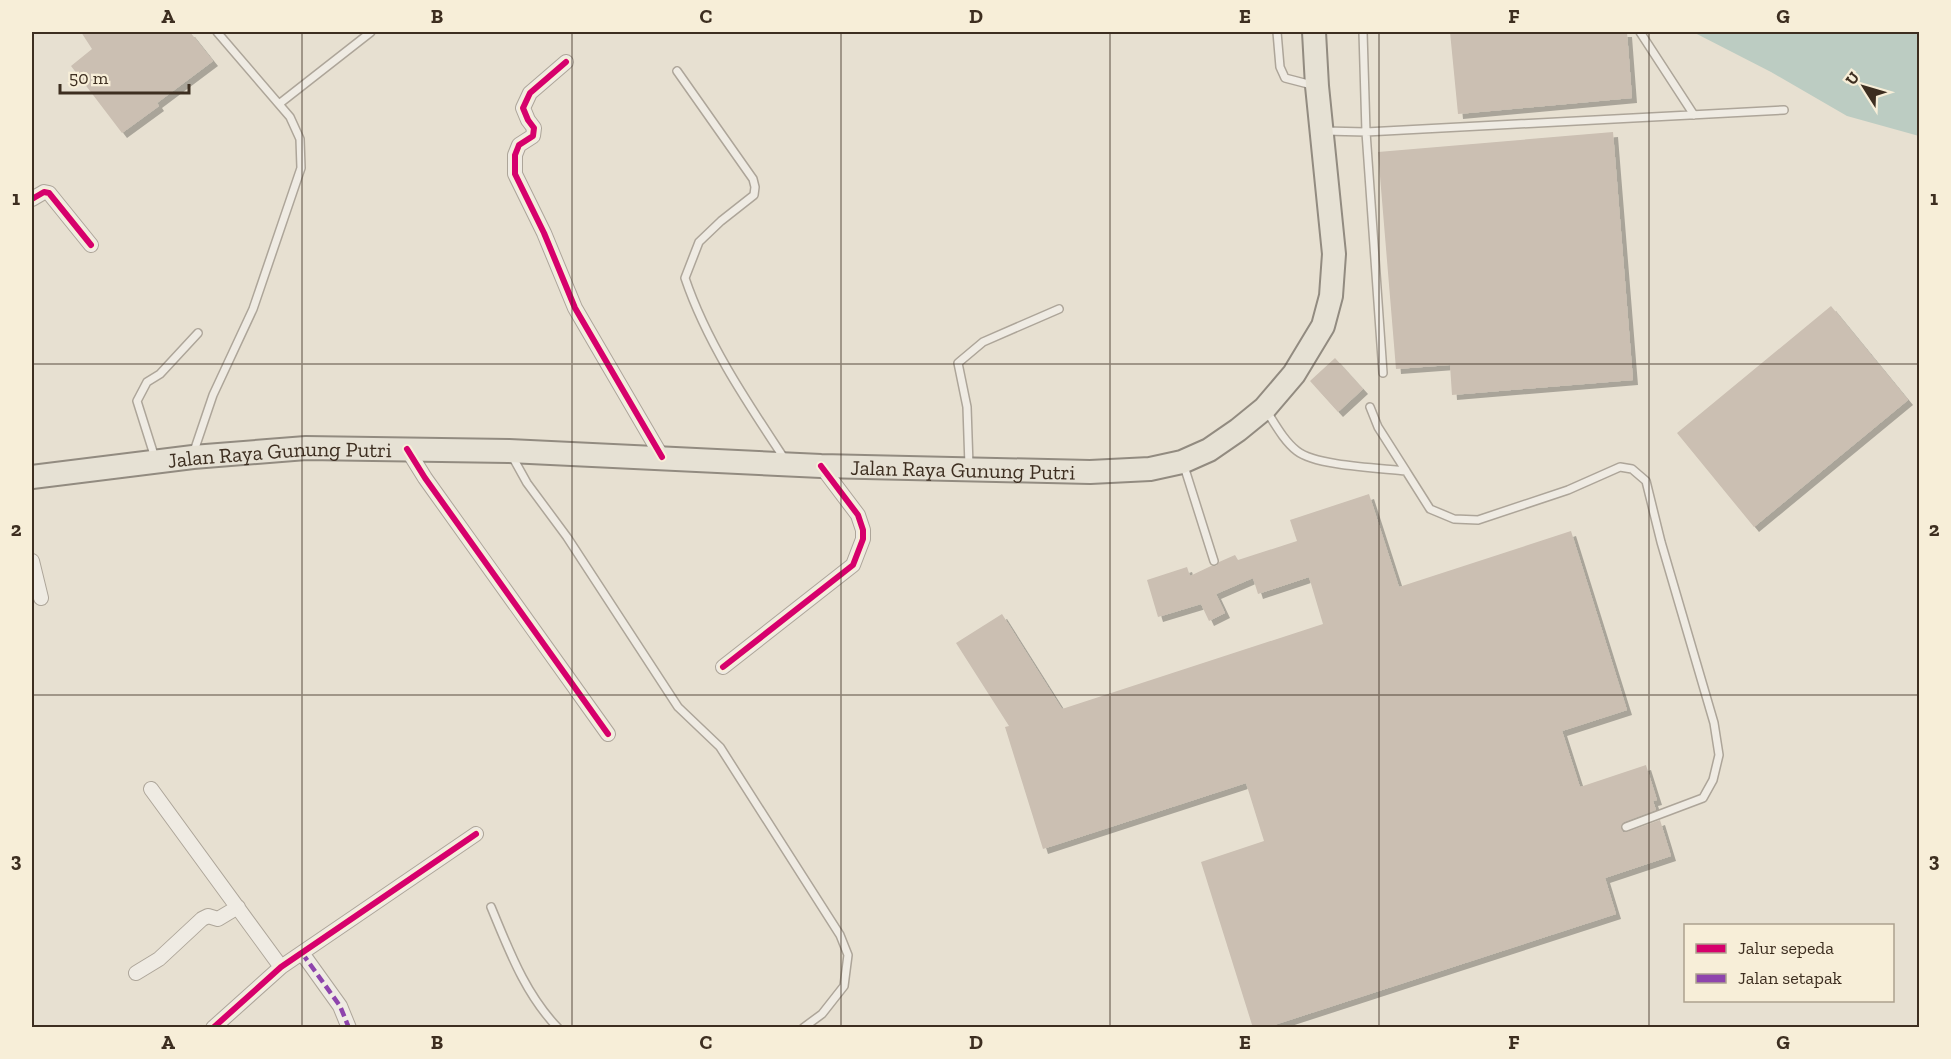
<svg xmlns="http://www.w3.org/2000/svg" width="1951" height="1059" viewBox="0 0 1951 1059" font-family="'Zilla Slab',serif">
	<defs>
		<filter id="shadow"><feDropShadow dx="5" dy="5" stdDeviation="0" flood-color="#0004"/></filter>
	</defs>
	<rect width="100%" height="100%" fill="#e7e0d1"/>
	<path fill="#bcccc2" d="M1693,32H1919V136L1847,116L1771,72Z"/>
	<path fill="#cbbfb2" filter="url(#shadow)" d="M81,32H190L213,61L157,103L159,106L122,133L71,66L92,49Z
		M1450,32H1627L1632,98L1458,114Z
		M1613,132L1633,380L1452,395L1450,365L1396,369L1378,152Z
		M1831,306L1908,400L1754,527L1677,433Z
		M1335,358L1363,389L1338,412L1310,381Z
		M1369,494L1399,587L1571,531L1627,710L1562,731L1580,787L1646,765L1657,800L1653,801L1656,810L1624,822L1621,828L1623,832H1627L1660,820L1671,856L1605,878L1616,914L1265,1028H1253L1201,862L1264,841L1246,783L1043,849L1005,727L1009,726L956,643L1002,614L1062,709L1323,624L1309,577L1258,594L1253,578L1216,594L1225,613L1209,621L1201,604L1158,617L1147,580L1187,567L1190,576L1211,566H1216L1219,562L1235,555L1238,560L1297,541L1290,520Z"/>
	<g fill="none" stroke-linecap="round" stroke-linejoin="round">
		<g stroke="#ada599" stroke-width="10">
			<path id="service" d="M1277,32L1280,67L1285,78L1312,85
				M1363,32L1366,132L1383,373
				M1640,32L1694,115
				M677,71L753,179L755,187L754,195L721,221L699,242L685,278C707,343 747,402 784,458
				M279,104L371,32
				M1325,131L1366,132L1784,110
				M1370,407L1378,427L1406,471
				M1266,410C1275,424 1284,441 1297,451C1316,466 1380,468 1406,471L1430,509L1454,519L1478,520L1568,490L1620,467L1632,469L1646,481L1661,542L1714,723L1719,755L1713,780L1703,798L1626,827
				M193,454L213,395L253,309L301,168L300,139L290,117L217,32
				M512,456L527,483L567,537L678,707L720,747L840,935L848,955L844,986L822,1014L803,1028
				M155,458L137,401L147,382L160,374L198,333
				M969,466L967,407L958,363L983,342L1059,309
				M1184,466L1214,561
				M491,907C509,950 525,994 558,1028"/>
		</g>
		<g stroke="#ada599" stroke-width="16">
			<path id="minor" d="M566,62L530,93L523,108L528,120L534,128L533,136L519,145L515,155V174L544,233L575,308L662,457
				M32,199L44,192L49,193L91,245
				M407,449L425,478L608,734
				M32,561L41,598
				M723,667L853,565L863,539V530L858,515L821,466
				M151,789L281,967
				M302,953L340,1006L349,1028
				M136,973L159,959L202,919L208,916L218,919L238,907
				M213,1028L281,967L476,834"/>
		</g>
		<g stroke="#928b80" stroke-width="26">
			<g id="primary">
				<path id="s1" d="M32,477L193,457L306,448L509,451L821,466L1090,472L1150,469L1182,462L1209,450L1238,430L1265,408L1294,374L1323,326L1331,296L1334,254L1317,86L1314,32"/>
			</g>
		</g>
		<use href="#service" stroke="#efebe3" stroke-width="7"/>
		<use href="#minor" stroke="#efebe3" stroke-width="14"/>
		<use href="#primary" stroke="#e6e1d4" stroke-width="22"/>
		<path stroke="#8e44ad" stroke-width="4.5" stroke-dasharray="9 4.5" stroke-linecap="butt" d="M302,953L340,1006L349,1028"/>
		<g stroke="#f7eed8" stroke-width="10">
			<path id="cycleway" d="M566,62L530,93L523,108L528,120L534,128L533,136L519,145L515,155V174L544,233L575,308L662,457
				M32,199L44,192L49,193L91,245
				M407,449L425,478L608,734
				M723,667L853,565L863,539V530L858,515L821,466
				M213,1028L281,967L476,834"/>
		</g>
		<use href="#cycleway" stroke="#d6006c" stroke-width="6"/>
	</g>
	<path fill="none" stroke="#3d2e20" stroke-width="1.5" stroke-opacity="0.55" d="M302,32V1028M572,32V1028M841,32V1028M1110,32V1028M1379,32V1028M1649,32V1028M32,364H1920M32,695H1920"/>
	<g text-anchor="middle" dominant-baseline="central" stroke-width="6" stroke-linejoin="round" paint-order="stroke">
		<g font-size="21" fill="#3d2e20" stroke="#f7eed8">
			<text stroke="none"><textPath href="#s1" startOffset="249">Jalan Raya Gunung Putri</textPath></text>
			<text stroke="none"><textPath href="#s1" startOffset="933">Jalan Raya Gunung Putri</textPath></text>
		</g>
	</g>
	<rect width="1951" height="1059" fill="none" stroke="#f7eed8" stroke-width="66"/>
	<rect x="1684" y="924" width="210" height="78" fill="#f7eed8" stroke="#ada18e" stroke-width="1.5"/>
	<rect x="1696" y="944" width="30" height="9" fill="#d6006c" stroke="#ada18e" stroke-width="1.5"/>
	<text x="1738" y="954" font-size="18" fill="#3d2e20">Jalur sepeda</text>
	<rect x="1696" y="974" width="30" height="9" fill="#8e44ad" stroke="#ada18e" stroke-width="1.5"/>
	<text x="1738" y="984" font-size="18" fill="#3d2e20">Jalan setapak</text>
	<g transform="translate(1864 87) rotate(307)" stroke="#f7eed8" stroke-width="4.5" paint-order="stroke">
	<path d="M0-4.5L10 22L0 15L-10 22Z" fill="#3d2e20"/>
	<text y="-9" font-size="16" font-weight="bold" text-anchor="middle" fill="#3d2e20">U</text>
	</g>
	<path d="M60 84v9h129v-9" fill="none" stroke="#3d2e20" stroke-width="3"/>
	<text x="69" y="84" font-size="18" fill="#3d2e20" stroke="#f7eed8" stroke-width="4.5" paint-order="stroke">50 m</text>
	<rect x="33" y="33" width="1885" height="993" fill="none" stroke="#3d2e20" stroke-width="2"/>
	<g font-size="20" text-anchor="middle" font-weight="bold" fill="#3d2e20">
		<text x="168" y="23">A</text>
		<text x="437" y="23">B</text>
		<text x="706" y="23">C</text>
		<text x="976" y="23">D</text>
		<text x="1245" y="23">E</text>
		<text x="1514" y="23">F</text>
		<text x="1783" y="23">G</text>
		<text x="16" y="205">1</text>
		<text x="1934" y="205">1</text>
		<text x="16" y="536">2</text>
		<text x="1934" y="536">2</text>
		<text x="16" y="867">3</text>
		<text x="1934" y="867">3</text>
		<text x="168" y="1049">A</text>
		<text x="437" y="1049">B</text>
		<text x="706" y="1049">C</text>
		<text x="976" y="1049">D</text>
		<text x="1245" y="1049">E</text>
		<text x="1514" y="1049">F</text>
		<text x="1783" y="1049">G</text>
	</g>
</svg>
